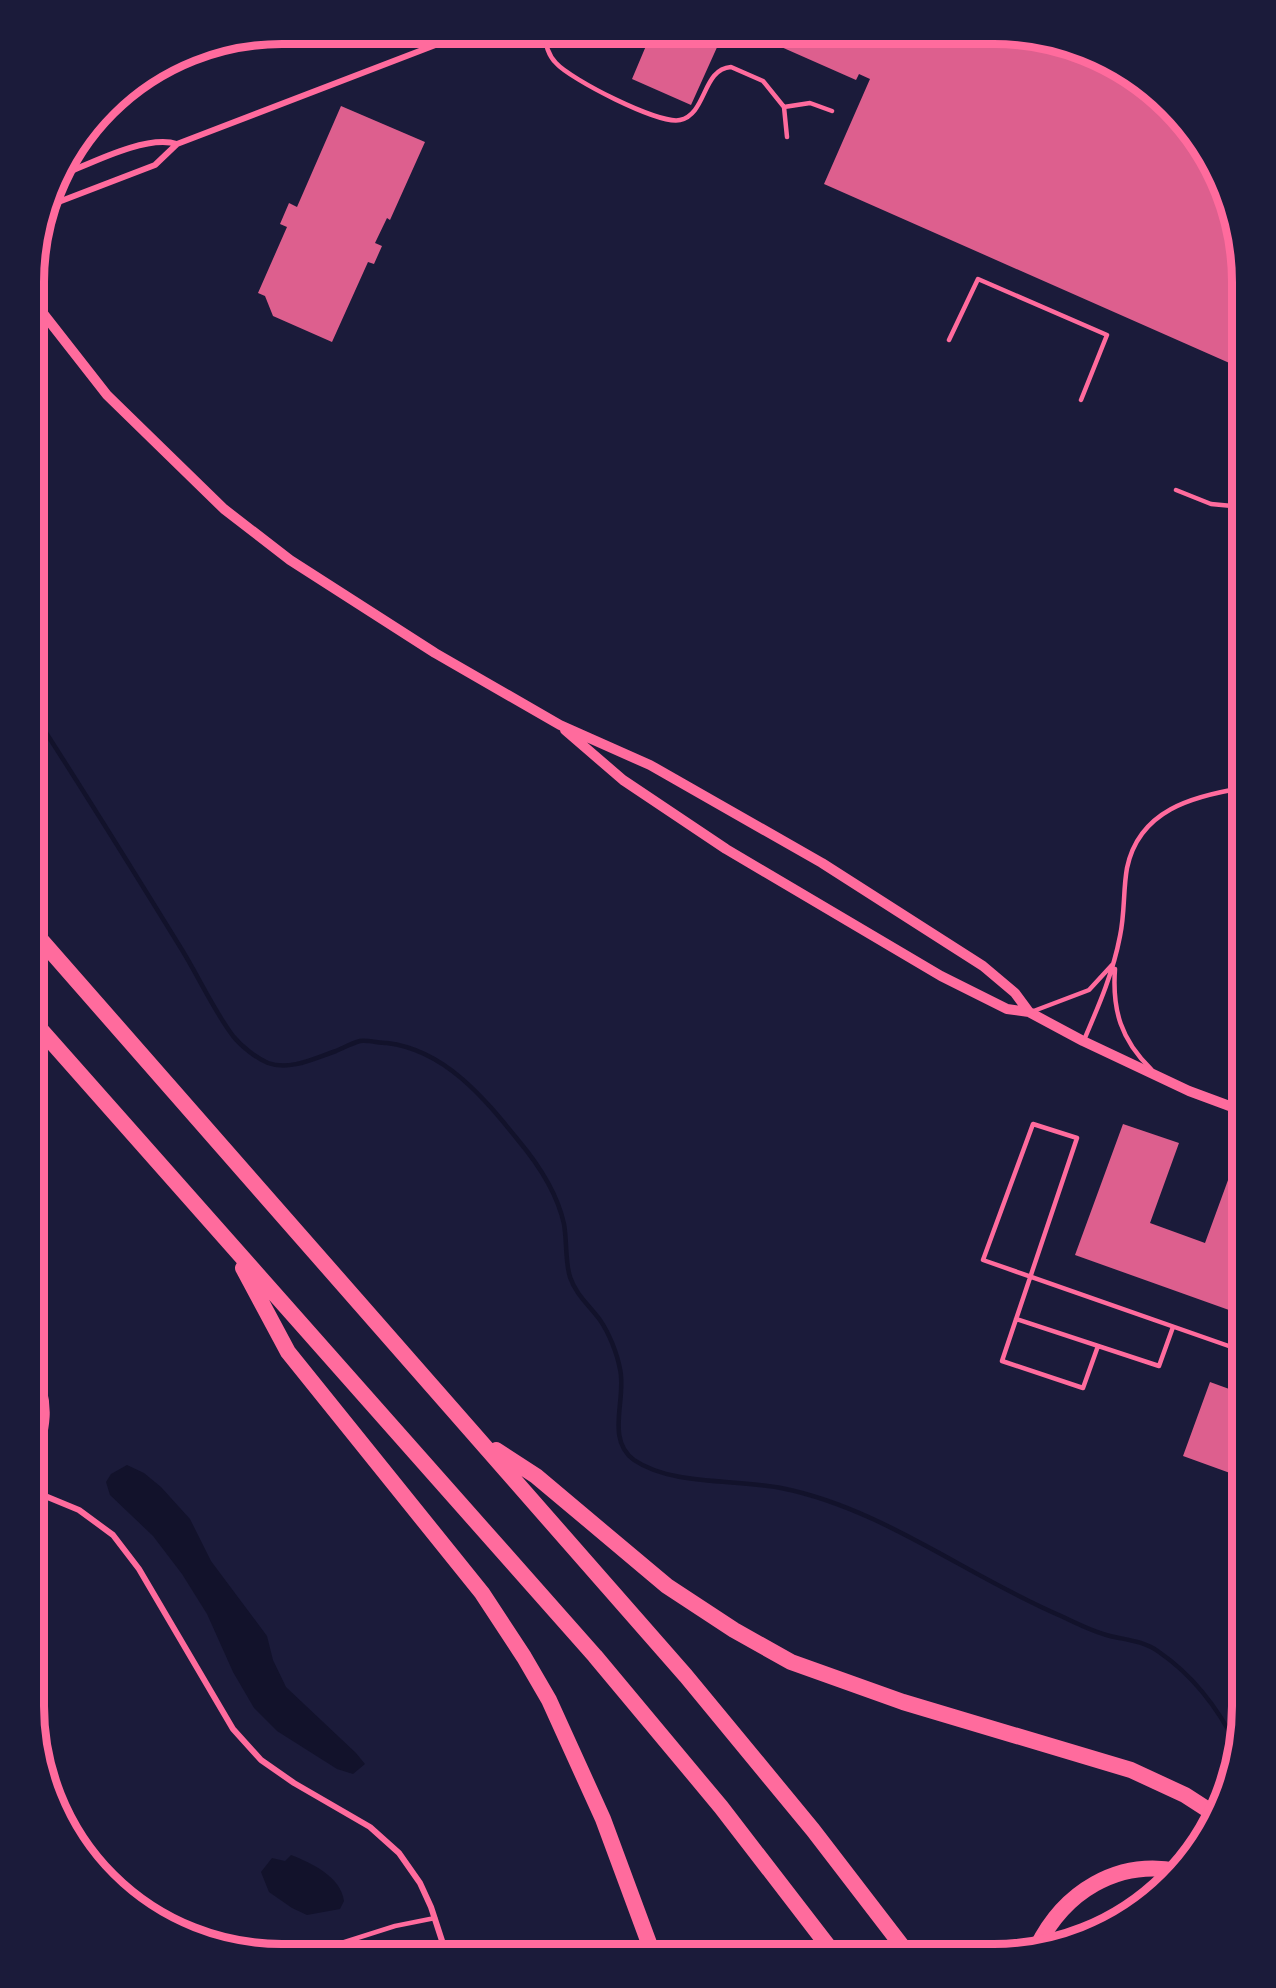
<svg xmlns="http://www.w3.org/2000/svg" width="1276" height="1988" viewBox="0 0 1276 1988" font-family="'Source Sans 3',sans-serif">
	<rect width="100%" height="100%" fill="#1b1b3a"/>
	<path fill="#12122b" d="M127,1465L144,1473L161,1487L190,1519L211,1561L267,1636L273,1660L286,1687L356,1753L365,1764L353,1774L337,1769L277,1731L254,1708L233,1672L207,1614L182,1574L153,1536L110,1495L106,1482L111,1474Z
		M291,1855C312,1863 341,1877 344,1901L340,1909L307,1915L292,1908L269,1892L261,1872L272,1858L285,1861Z"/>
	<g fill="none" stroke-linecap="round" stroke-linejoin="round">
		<path stroke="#12122b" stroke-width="4.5" d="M34,714C83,790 131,867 179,945C198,975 212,1008 233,1036C241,1046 256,1058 268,1063C290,1071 315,1058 336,1051C343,1048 352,1043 360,1041C368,1040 379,1043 387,1043C445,1050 484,1098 518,1140C539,1165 557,1192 564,1224C567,1241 565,1261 570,1277C576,1295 589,1305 600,1320C609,1333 617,1353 620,1369C627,1398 605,1439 634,1460C672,1486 737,1479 781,1488C882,1508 967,1576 1061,1616C1076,1623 1093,1632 1110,1636C1127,1640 1144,1641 1159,1652C1194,1676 1218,1708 1237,1746"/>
	</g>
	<path fill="#dd5f8e" d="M651,34H723L691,105L632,79Z
		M752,34L1027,35L1089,52L1146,84L1191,130L1224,186L1243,281V369L824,184L870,79L859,74L856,80Z
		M341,106L425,142L390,220L387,218L375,243L382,246L374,264L368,262L332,342L273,316L265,296L258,293L287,227L280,224L289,203L297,207Z
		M1123,1124L1179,1143L1150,1223L1205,1243L1235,1161L1243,1164V1315L1075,1255Z
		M1210,1382L1243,1394V1454L1237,1452L1230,1473L1183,1456Z"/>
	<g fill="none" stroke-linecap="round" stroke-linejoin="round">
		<path stroke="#ff6b9d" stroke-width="4.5" d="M544,34C546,45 548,55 556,63C570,79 659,125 680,120C707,114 702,69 731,67L763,81L784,107L810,103L832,111
			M784,107L787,137
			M949,340L978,279L1107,335L1081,400
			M1176,490L1211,504L1243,507
			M1115,969C1112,1010 1121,1040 1151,1069
			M1031,1012L1089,990L1112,965
			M1084,1040C1099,1005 1113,973 1120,936C1125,913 1123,890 1127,868C1139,810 1193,796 1243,788
			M1016,1319L1159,1366L1173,1327
			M1098,1346L1083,1388L1002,1361C1027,1287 1052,1213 1077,1138L1033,1124L983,1260L1243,1351
			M310,1953L395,1926L435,1918"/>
		<path stroke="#ff6b9d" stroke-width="6" d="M177,144L464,34
			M48,206L155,165L177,144C145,134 88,165 57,177
			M33,1473C46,1432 56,1405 33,1364
			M33,1491L79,1510L113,1535L139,1569L233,1729L261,1760L294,1783L370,1827L399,1853L420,1883L431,1907L446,1953"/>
		<path stroke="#ff6b9d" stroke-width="10" d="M35,303L107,395L224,509L290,560L435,653L560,725L650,765L822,863L983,966L1015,993L1029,1012
			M565,730L623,780L726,849L941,976L1007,1009L1029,1012L1083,1041L1189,1091L1243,1111"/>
		<path stroke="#ff6b9d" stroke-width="16" d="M34,932L686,1676L813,1830L909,1955
			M34,1022L595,1656L721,1807L835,1955
			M243,1268L288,1352L482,1593L524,1657L549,1700L603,1819L653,1954
			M496,1450L536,1476L667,1586L734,1630L791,1662L903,1702L1131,1770L1185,1795L1216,1815
			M1037,1947C1064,1892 1117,1859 1178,1871"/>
	</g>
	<path d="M0 0H1276V1988H0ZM282 44H994A238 238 0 0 1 1232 282V1706A238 238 0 0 1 994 1944H282A238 238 0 0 1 44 1706V282A238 238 0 0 1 282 44Z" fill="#1b1b3a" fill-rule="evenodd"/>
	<path fill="none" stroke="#ff6b9d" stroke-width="8" d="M282 44H994A238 238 0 0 1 1232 282V1706A238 238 0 0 1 994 1944H282A238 238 0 0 1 44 1706V282A238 238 0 0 1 282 44Z"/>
</svg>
